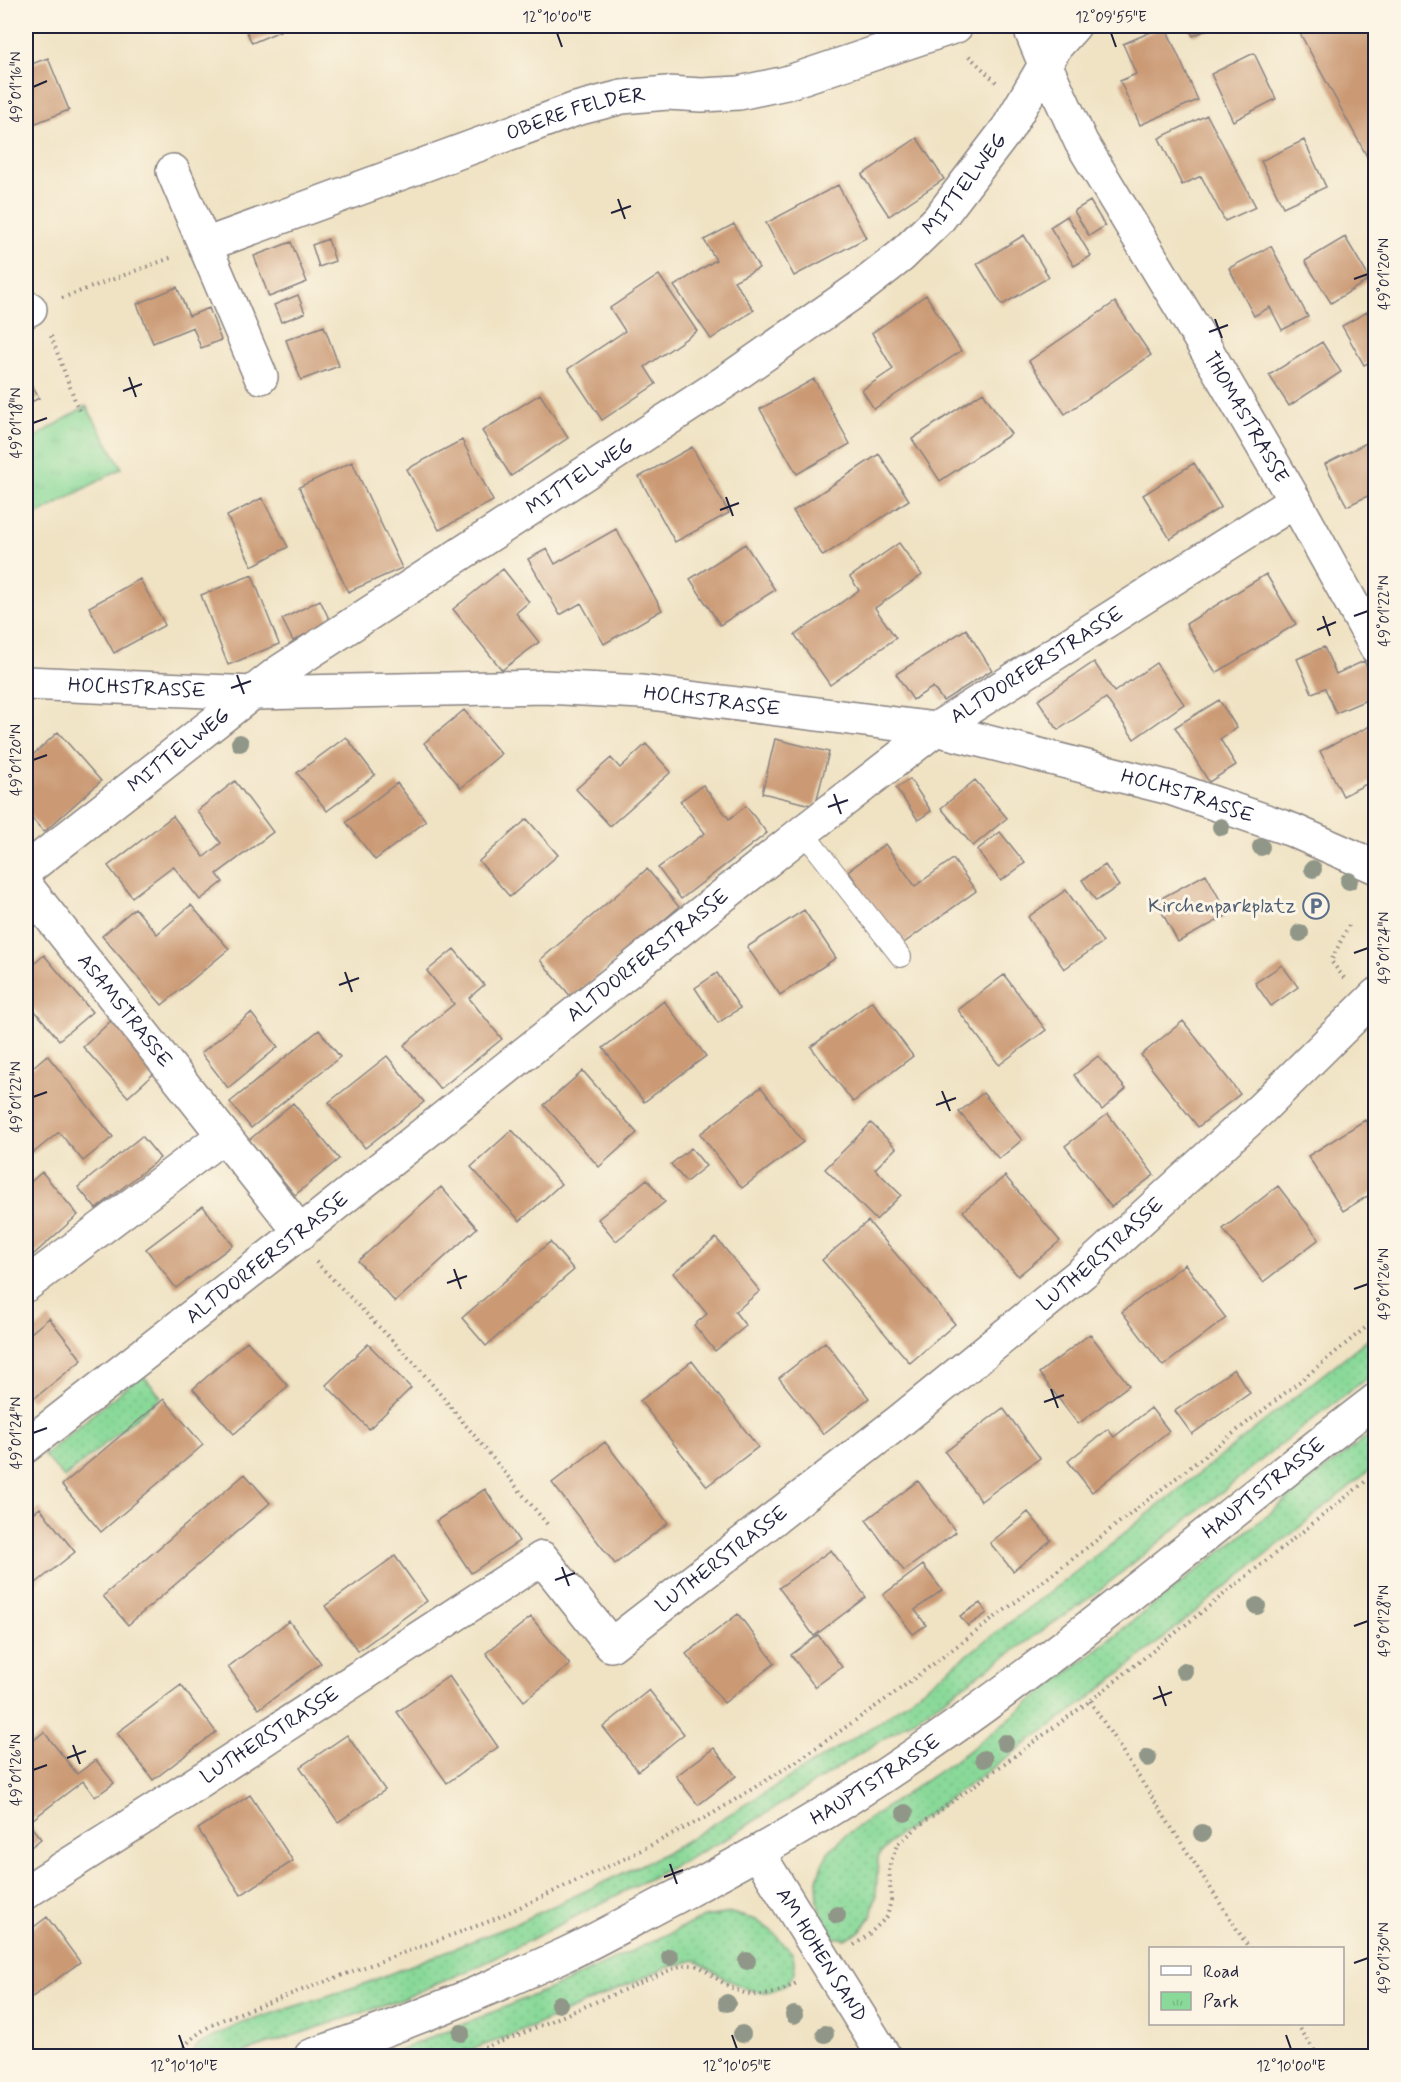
<svg xmlns="http://www.w3.org/2000/svg" width="1401" height="2082" viewBox="0 0 1401 2082" font-family="Mynerve,sans-serif">
	<defs>
		<pattern id="grass-dots" width="8" height="8" patternUnits="userSpaceOnUse" patternTransform="scale(1.5)"><rect width="8" height="8" fill="#89d999"/><path d="M2 2h.1M6 6h.1" fill="none" stroke="#76ba85" stroke-width="1.8" stroke-linecap="round"/></pattern>
		<pattern id="park-tufts" width="24" height="20" patternUnits="userSpaceOnUse" patternTransform="scale(1.5)"><rect width="24" height="20" fill="#89d999"/><path d="M3 7l-1-3M5 7V3M7 7l1-3M15 17l-1-3M17 17v-4M19 17l1-3" fill="none" stroke="#76ba85"/></pattern>
	</defs>
	<rect width="100%" height="100%" fill="#fcf5e5"/>
	<filter id="ink" filterUnits="userSpaceOnUse"><feTurbulence type="fractalNoise" baseFrequency=".0167" numOctaves="2"/><feDisplacementMap in="SourceGraphic" scale="12" xChannelSelector="R" yChannelSelector="G"/><feConvolveMatrix kernelMatrix="1 2 1 2 8 2 1 2 1" color-interpolation-filters="sRGB"/></filter>
	<filter id="wash" filterUnits="userSpaceOnUse"><feTurbulence type="fractalNoise" baseFrequency=".008" numOctaves="4" result="noise"/><feDisplacementMap in="SourceGraphic" scale="24" xChannelSelector="R" yChannelSelector="G"/><feGaussianBlur stdDeviation="1.35" result="paint"/><feColorMatrix in="noise" values="0 0 0 0 0 0 0 0 0 0 0 0 0 0 0 0 0 1.4 0 .05"/><feComposite in="paint" operator="in"/></filter>
	<g filter="url(#wash)">
		<rect width="100%" height="100%" fill="#f0e3c4"/>
		<path fill="url(#grass-dots)" stroke="#567e6a" stroke-width="1.5" d="M1375,1333V1372L1295,1433L1091,1597L924,1713L726,1839L481,1965L400,2000L233,2056H190L199,2044L240,2024L364,1984L515,1924L668,1852L880,1722L1073,1574Z
			M142,1374L161,1397L64,1478L44,1455Z
			M1375,1430V1466L1087,1700L891,1841L878,1857L876,1896L871,1916L861,1931L845,1939L827,1936L818,1903L817,1879L828,1852L847,1834L967,1752Z
			M731,1913L756,1920L773,1932L793,1954L795,1972C792,1976 790,1981 786,1984C757,2007 721,1974 695,1960L663,1969L518,2033L453,2056H385L566,1982L704,1917Z"/>
		<path fill="url(#park-tufts)" stroke="#567e6a" stroke-width="1.5" d="M86,406L122,468L26,521V443Z"/>
		<g id="blocks">
			<path fill="#cb9a74" d="M244,26H278L280,31L252,43Z
				M1165,26L1198,100L1140,125L1120,81L1136,74L1123,44Z
				M1188,26H1215L1193,36Z
				M1296,26H1376V173Z
				M1254,53L1276,99L1233,121L1211,74Z
				M48,58L69,110L26,127V66Z
				M1207,115L1256,207L1225,221L1201,176L1182,185L1159,138Z
				M917,138L944,179L889,216L862,175Z
				M1304,140L1326,187L1283,207L1261,161Z
				M838,185L866,238L794,276L766,223Z
				M1090,201L1105,226L1089,236L1074,211Z
				M1067,216L1091,256L1074,266L1050,227Z
				M734,224L759,268L734,281L754,310L711,339L674,286L716,260L704,240Z
				M1024,235L1049,277L1002,305L977,264Z
				M1345,237L1370,279L1331,303L1305,261Z
				M328,239L335,261L319,267L312,245Z
				M291,242L307,282L269,297L254,256Z
				M1271,246L1308,317L1282,330L1270,307L1254,316L1229,268Z
				M659,275L697,331L645,367L656,384L602,420L568,369L625,331L610,308Z
				M177,287L189,316L209,308L221,340L201,348L193,327L153,343L137,304Z
				M298,295L305,313L281,322L274,305Z
				M926,295L961,351L874,409L862,390L893,369L872,333Z
				M1115,302L1151,355L1065,414L1029,361Z
				M1376,307V359L1364,365L1342,326Z
				M324,326L339,366L301,380L286,340Z
				M1322,342L1341,372L1289,406L1269,375Z
				M26,375L39,398L26,405Z
				M814,379L850,444L797,474L760,409Z
				M983,392L1011,434L940,481L912,439Z
				M540,394L568,438L511,476L482,431Z
				M1376,438V492L1347,506L1325,464Z
				M462,440L493,501L439,530L407,469Z
				M692,447L729,513L675,542L639,477Z
				M879,454L909,500L823,556L793,511Z
				M352,462L402,568L348,592L299,487Z
				M1194,463L1221,507L1170,539L1143,495Z
				M262,498L288,547L252,566L227,516Z
				M616,529L662,610L604,644L581,603L560,615L528,559L547,549L555,564Z
				M899,543L922,575L875,608L896,638L830,685L795,635L859,590L850,577Z
				M745,544L775,590L720,625L690,579Z
				M503,569L529,602L516,613L539,642L502,670L453,609Z
				M1266,574L1296,624L1216,673L1186,624Z
				M252,575L279,644L228,665L201,595Z
				M140,579L165,625L114,653L89,607Z
				M320,600L330,621L293,641L282,619Z
				M966,629L992,670L943,701L933,687L913,700L896,674Z
				M1324,647L1336,674L1364,661L1376,686V696L1336,713L1325,688L1312,693L1297,659Z
				M1094,662L1114,692L1156,663L1184,704L1134,739L1106,698L1058,730L1038,700Z
				M1219,700L1237,728L1220,739L1236,765L1209,782L1175,727Z
				M464,710L501,754L461,788L424,743Z
				M1376,723V779L1343,796L1320,751Z
				M58,732L101,781L44,832L26,812V761Z
				M346,737L375,775L327,811L297,773Z
				M775,739L829,752L815,806L762,793Z
				M646,744L671,772L610,826L576,789L611,758L620,768Z
				M910,779L931,811L918,820L896,788Z
				M975,780L1007,818L973,846L941,808Z
				M235,781L273,832L217,874L223,882L200,900L173,866L132,897L108,866L173,816L204,857L221,843L197,811Z
				M397,783L426,821L375,860L346,822Z
				M703,785L729,819L746,806L767,833L681,899L658,868L705,833L680,801Z
				M527,819L558,855L510,897L479,861Z
				M1000,832L1025,863L1001,881L977,850Z
				M885,844L915,886L953,859L976,891L901,945L848,871Z
				M1105,865L1119,886L1096,901L1082,880Z
				M647,869L679,907L572,998L540,960Z
				M1206,874L1228,915L1178,942L1156,901Z
				M1066,890L1103,942L1064,969L1028,917Z
				M191,905L229,949L162,1005L102,936L135,908L157,934Z
				M804,910L836,958L780,995L747,947Z
				M454,949L484,985L469,998L502,1039L440,1089L404,1045L454,1004L427,971Z
				M44,955L92,1012L59,1040L26,1000V971Z
				M1282,965L1298,987L1271,1006L1255,983Z
				M717,973L740,1008L718,1023L695,988Z
				M1004,975L1046,1030L999,1065L958,1010Z
				M664,1001L706,1056L644,1102L603,1048Z
				M872,1001L913,1056L853,1102L811,1047Z
				M251,1013L278,1047L228,1088L201,1053Z
				M115,1017L161,1067L128,1097L83,1047Z
				M1183,1021L1240,1094L1198,1127L1141,1055Z
				M319,1030L340,1057L251,1128L230,1102Z
				M47,1055L113,1137L83,1161L59,1132L32,1154L26,1146V1106L29,1103L26,1098V1073Z
				M387,1056L424,1102L365,1148L329,1102Z
				M1098,1056L1126,1089L1102,1110L1074,1075Z
				M583,1071L637,1133L599,1167L544,1105Z
				M761,1087L803,1142L742,1188L700,1134Z
				M983,1093L1022,1140L999,1159L959,1112Z
				M293,1103L339,1159L295,1195L249,1140Z
				M1108,1114L1154,1175L1111,1207L1065,1146Z
				M1365,1120L1376,1137V1191L1343,1211L1308,1156Z
				M871,1123L896,1148L875,1169L901,1195L876,1220L825,1169Z
				M512,1130L561,1184L520,1221L471,1167Z
				M142,1136L160,1158L96,1209L78,1187Z
				M691,1148L706,1166L686,1182L671,1164Z
				M42,1172L78,1215L26,1261V1186Z
				M1005,1176L1060,1241L1018,1276L963,1211Z
				M647,1179L665,1202L616,1241L598,1219Z
				M1278,1186L1319,1239L1263,1282L1223,1229Z
				M441,1187L477,1228L395,1302L358,1261Z
				M203,1206L233,1245L176,1288L146,1249Z
				M868,1221L955,1324L910,1363L822,1260Z
				M716,1238L760,1291L735,1312L746,1326L715,1351L694,1325L707,1314L673,1273Z
				M550,1242L574,1270L486,1346L462,1318Z
				M1185,1264L1226,1318L1163,1366L1122,1312Z
				M49,1318L82,1360L31,1401L26,1394V1337Z
				M1090,1334L1129,1385L1078,1424L1039,1373Z
				M247,1341L288,1386L234,1434L193,1389Z
				M825,1342L869,1398L823,1434L779,1378Z
				M368,1344L411,1388L369,1429L326,1385Z
				M692,1361L758,1447L707,1486L640,1401Z
				M1234,1369L1250,1393L1192,1434L1175,1411Z
				M164,1399L203,1445L101,1532L62,1485Z
				M1003,1408L1040,1458L981,1501L945,1452Z
				M1151,1408L1169,1431L1092,1492L1068,1461L1108,1429L1114,1437Z
				M605,1442L668,1523L615,1564L552,1483Z
				M245,1474L270,1503L128,1625L103,1596Z
				M918,1481L956,1532L904,1571L866,1520Z
				M485,1489L519,1541L471,1573L436,1521Z
				M40,1508L75,1552L26,1591V1519Z
				M1028,1512L1051,1540L1013,1571L990,1543Z
				M831,1550L866,1597L814,1636L779,1588Z
				M395,1556L427,1601L358,1651L325,1606Z
				M923,1565L942,1590L915,1610L926,1625L913,1634L883,1595Z
				M980,1603L987,1613L968,1626L960,1616Z
				M738,1614L775,1663L724,1703L686,1654Z
				M531,1617L570,1665L524,1701L486,1653Z
				M289,1621L321,1663L259,1709L228,1667Z
				M818,1635L842,1667L815,1687L791,1655Z
				M449,1676L498,1747L447,1783L397,1712Z
				M181,1685L216,1732L153,1780L117,1733Z
				M649,1690L684,1734L638,1771L603,1727Z
				M44,1732L77,1774L96,1760L114,1783L95,1797L83,1781L28,1823L41,1839L26,1851V1746Z
				M347,1735L385,1790L338,1822L300,1767Z
				M714,1748L736,1776L698,1805L676,1776Z
				M250,1795L293,1861L241,1895L198,1829Z
				M47,1917L80,1962L31,1998L26,1991V1933Z"/>
		</g>
	</g>
	<g filter="url(#ink)">
		<use href="#blocks" fill-opacity="0" stroke="#898280" stroke-width="1.5"/>
		<g fill="none" stroke-linecap="round" stroke-linejoin="round">
			<g stroke="#898280" stroke-width="22">
				<path id="service" d="M803,832L901,957"/>
			</g>
			<g stroke="#898280" stroke-width="36">
				<g id="minor">
					<path id="s1" d="M1029,26L1045,64L1081,142L1196,332L1295,501L1376,647"/>
					<path d="M173,171L261,377"/>
					<path id="s2" d="M205,245L576,109L622,97L667,93L702,95L739,93L786,83L956,26"/>
					<path d="M26,311L30,309"/>
					<path id="s3" d="M26,683L253,693L544,687L642,692L936,729L1170,788L1292,830L1376,867"/>
					<path id="s4" d="M26,870L279,672L725,382L864,285L901,256L938,220L1008,128L1056,46L1074,26"/>
					<path id="s5" d="M26,886L301,1233"/>
					<path d="M26,1285L223,1136"/>
					<path id="s6" d="M26,1446L293,1238L803,832L936,729L1295,501"/>
					<path id="s7" d="M758,1853L884,2056"/>
					<path id="s8" d="M26,1892L155,1810L542,1558L611,1645L901,1420L1083,1272L1262,1108L1376,995"/>
				</g>
			</g>
			<g stroke="#898280" stroke-width="36">
				<g id="secondary">
					<path id="s9" d="M311,2056C397,2027 481,1993 564,1955C602,1938 638,1916 676,1897C754,1855 831,1812 904,1762C1069,1651 1219,1520 1376,1400"/>
				</g>
			</g>
			<path stroke="#898280" stroke-width="4" stroke-dasharray="1.5 4.5" stroke-linecap="butt" d="M969,56L996,82
				M62,298L173,257
				M51,336L79,411
				M1344,978L1331,961L1349,925
				M316,1262L417,1366L547,1524
				M1090,1701L1249,1948
				M854,1945L867,1936L887,1917L891,1900L889,1867L897,1845L920,1825L1090,1701L1376,1473
				M1297,2024L1318,2056
				M176,2056C191,2037 204,2028 226,2018L490,1921L624,1859L712,1814L797,1761L892,1695L1066,1564L1299,1382L1376,1319
				M462,2056L516,2036L677,1967C681,1966 687,1964 691,1965C700,1965 708,1972 716,1978C746,1999 766,2001 798,1982"/>
			<use href="#service" stroke="#fff" stroke-width="20"/>
			<use href="#minor" stroke="#fff" stroke-width="33"/>
			<use href="#secondary" stroke="#fff" stroke-width="33"/>
		</g>
		<g fill="#909788">
			<circle cx="240" cy="743" r="9"/>
			<circle cx="1221" cy="827" r="9"/>
			<circle cx="1261" cy="847" r="9"/>
			<circle cx="1313" cy="869" r="9"/>
			<circle cx="1349" cy="881" r="9"/>
			<circle cx="1300" cy="933" r="9"/>
			<circle cx="1257" cy="1606" r="9"/>
			<circle cx="1184" cy="1671" r="9"/>
			<circle cx="1005" cy="1743" r="9"/>
			<circle cx="1148" cy="1758" r="9"/>
			<circle cx="984" cy="1759" r="9"/>
			<circle cx="905" cy="1813" r="9"/>
			<circle cx="1202" cy="1833" r="9"/>
			<circle cx="837" cy="1915" r="9"/>
			<circle cx="670" cy="1957" r="9"/>
			<circle cx="747" cy="1961" r="9"/>
			<circle cx="727" cy="2003" r="9"/>
			<circle cx="559" cy="2004" r="9"/>
			<circle cx="794" cy="2015" r="9"/>
			<circle cx="461" cy="2033" r="9"/>
			<circle cx="742" cy="2034" r="9"/>
			<circle cx="825" cy="2034" r="9"/>
		</g>
	</g>
	<path fill="none" stroke="#22223b" stroke-width="2" d="M557,33L562,47M1111,33L1116,47M33,87L47,81M618,199L625,219M611,213L631,206M1354,279L1368,274M1215,319L1222,338M1209,332L1228,325M129,377L136,397M123,391L142,384M33,423L47,418M726,497L733,516M720,510L739,503M1323,616L1330,636M1354,616L1368,611M1317,630L1336,622M237,675L244,694M231,688L251,681M33,760L47,755M834,794L841,814M828,807L848,800M1354,953L1368,948M345,972L352,992M339,985L359,978M942,1091L950,1111M33,1097L47,1092M936,1105L956,1098M454,1269L461,1289M447,1283L467,1276M1354,1289L1368,1284M1051,1389L1058,1408M1044,1402L1064,1395M33,1433L47,1428M562,1567L569,1586M555,1580L575,1573M1354,1626L1368,1621M1159,1686L1166,1706M1153,1699L1172,1692M73,1745L80,1764M67,1758L86,1751M33,1770L47,1765M670,1864L677,1884M664,1877L683,1870M1354,1963L1368,1958M179,2035L184,2049M732,2035L737,2049M1286,2035L1291,2049"/>
	<defs>
		<g id="parking-ring" transform="scale(1.35)"><circle r="9.5" fill="#fcf5e5" stroke="#5c6f8a" stroke-width="1.5"/><path d="M-3.5-5.5H1a3.5 3.5 0 0 1 0 7H-1V5.5H-3.5ZM-1-3.4V-.6H.8a1.4 1.4 0 0 0 0-2.8Z" fill="#5c6f8a"/></g>
	</defs>
	<g fill-rule="evenodd">
		<use href="#parking-ring" x="1316" y="906"/>
	</g>
	<g text-anchor="middle" dominant-baseline="central" stroke-width="6" stroke-linejoin="round" paint-order="stroke">
		<g font-size="20" fill="#22223b" stroke="#fcf5e5">
			<text stroke="none"><textPath href="#s2" startOffset="394">OBERE FELDER</textPath></text>
			<text stroke="none"><textPath href="#s4" startOffset="1166">MITTELWEG</textPath></text>
			<text stroke="none"><textPath href="#s1" startOffset="448">THOMASTRASSE</textPath></text>
			<text stroke="none"><textPath href="#s4" startOffset="680">MITTELWEG</textPath></text>
			<text stroke="none"><textPath href="#s6" startOffset="1278">ALTDORFERSTRASSE</textPath></text>
			<text stroke="none"><textPath href="#s3" startOffset="111">HOCHSTRASSE</textPath></text>
			<text stroke="none"><textPath href="#s3" startOffset="687">HOCHSTRASSE</textPath></text>
			<text stroke="none"><textPath href="#s4" startOffset="194">MITTELWEG</textPath></text>
			<text stroke="none"><textPath href="#s3" startOffset="1173">HOCHSTRASSE</textPath></text>
			<text stroke="none"><textPath href="#s6" startOffset="792">ALTDORFERSTRASSE</textPath></text>
			<text stroke="none"><textPath href="#s5" startOffset="159">ASAMSTRASSE</textPath></text>
			<text stroke="none"><textPath href="#s8" startOffset="1352">LUTHERSTRASSE</textPath></text>
			<text stroke="none"><textPath href="#s6" startOffset="306">ALTDORFERSTRASSE</textPath></text>
			<text stroke="none"><textPath href="#s9" startOffset="1116">HAUPTSTRASSE</textPath></text>
			<text stroke="none"><textPath href="#s8" startOffset="866">LUTHERSTRASSE</textPath></text>
			<text stroke="none"><textPath href="#s8" startOffset="290">LUTHERSTRASSE</textPath></text>
			<text stroke="none"><textPath href="#s9" startOffset="630">HAUPTSTRASSE</textPath></text>
			<text stroke="none"><textPath href="#s7" startOffset="120">AM HOHEN SAND</textPath></text>
		</g>
		<g font-size="20" fill="#4e5e75" stroke="#fcf5e5" text-anchor="end">
			<text x="1296" y="906">Kirchenparkplatz</text>
		</g>
	</g>
	<rect width="1401" height="2082" fill="none" stroke="#fcf5e5" stroke-width="66"/>
	<rect x="1149" y="1947" width="195" height="78" fill="#fcf5e5" stroke="#a5a1a1" stroke-width="1.5"/>
	<rect x="1161" y="1966" width="30" height="9" fill="#ffffff" stroke="#a5a1a1" stroke-width="1.5"/>
	<text x="1203" y="1977" font-size="18" fill="#22223b">Road</text>
	<rect x="1161" y="1992" width="30" height="18" fill="url(#park-tufts)" stroke="#a5a1a1" stroke-width="1.5"/>
	<text x="1203" y="2007" font-size="18" fill="#22223b">Park</text>
	<rect x="33" y="33" width="1335" height="2016" fill="none" stroke="#22223b" stroke-width="2"/>
	<g font-size="15" text-anchor="middle" fill="#22223b">
		<text x="557" y="22">12°10'00"E</text>
		<text x="1111" y="22">12°09'55"E</text>
		<text transform="translate(16 87) rotate(-90)" y="5">49°01'16"N</text>
		<text transform="translate(1384 274) rotate(-90)" y="5">49°01'20"N</text>
		<text transform="translate(16 423) rotate(-90)" y="5">49°01'18"N</text>
		<text transform="translate(1384 611) rotate(-90)" y="5">49°01'22"N</text>
		<text transform="translate(16 760) rotate(-90)" y="5">49°01'20"N</text>
		<text transform="translate(1384 948) rotate(-90)" y="5">49°01'24"N</text>
		<text transform="translate(16 1097) rotate(-90)" y="5">49°01'22"N</text>
		<text transform="translate(1384 1284) rotate(-90)" y="5">49°01'26"N</text>
		<text transform="translate(16 1433) rotate(-90)" y="5">49°01'24"N</text>
		<text transform="translate(1384 1621) rotate(-90)" y="5">49°01'28"N</text>
		<text transform="translate(16 1770) rotate(-90)" y="5">49°01'26"N</text>
		<text transform="translate(1384 1958) rotate(-90)" y="5">49°01'30"N</text>
		<text x="184" y="2071">12°10'10"E</text>
		<text x="737" y="2071">12°10'05"E</text>
		<text x="1291" y="2071">12°10'00"E</text>
	</g>
</svg>
